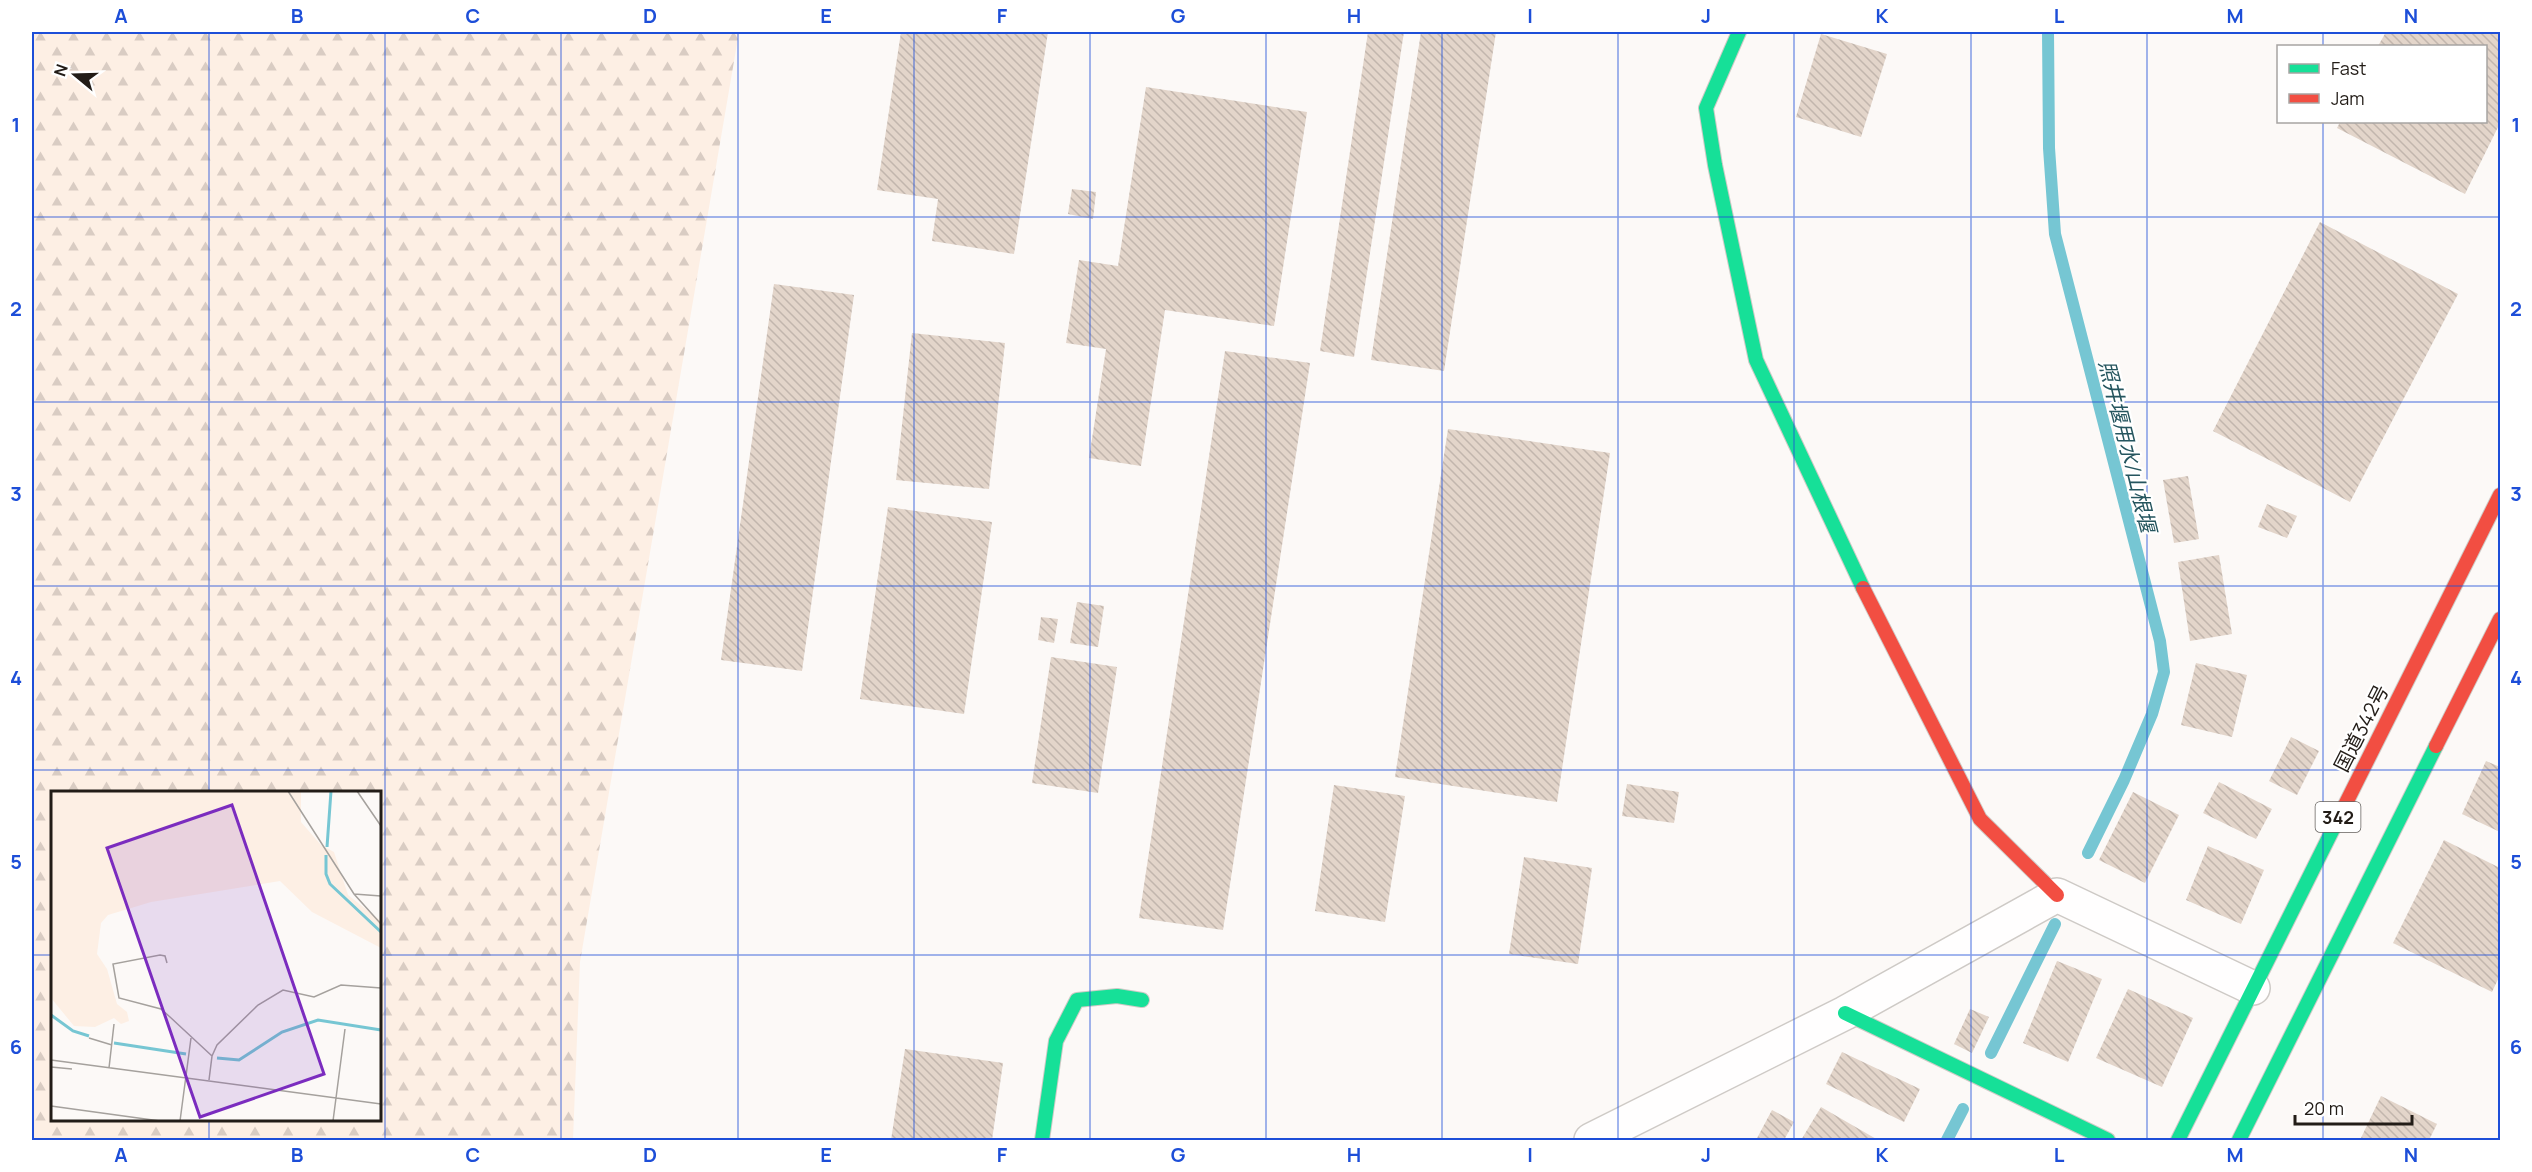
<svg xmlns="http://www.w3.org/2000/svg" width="2532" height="1172" viewBox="0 0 2532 1172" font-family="Manrope,'Noto Sans JP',sans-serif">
	<defs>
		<pattern id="forest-firs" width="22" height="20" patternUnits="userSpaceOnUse" patternTransform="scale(1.5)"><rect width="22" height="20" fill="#fdefe4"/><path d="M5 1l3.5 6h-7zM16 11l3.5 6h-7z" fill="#d9ccc3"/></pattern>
		<pattern id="building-back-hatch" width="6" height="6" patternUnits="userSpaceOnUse" patternTransform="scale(1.5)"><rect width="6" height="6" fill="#e3d5ca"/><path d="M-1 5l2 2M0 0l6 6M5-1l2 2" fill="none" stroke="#c2b6ad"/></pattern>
	</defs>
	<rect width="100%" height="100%" fill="#fcf9f7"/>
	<path fill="url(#forest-firs)" fill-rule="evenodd" d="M32,32H739L580,962L573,1140H32ZM52,792H380V1120H52Z"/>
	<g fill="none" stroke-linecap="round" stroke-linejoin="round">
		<path stroke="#76c6d3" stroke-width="12" d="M2048,32L2049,148L2055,234L2160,641L2164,672L2152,714L2124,780L2088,853
			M1991,1053L2055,924
			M1947,1140L1963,1109"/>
	</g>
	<path fill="url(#building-back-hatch)" d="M901,32H1048L1014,254L932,241L938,199L877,190Z
		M1368,32H1404L1354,357L1320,351Z
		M1421,32H1496L1444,371L1371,360Z
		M2386,32H2500V123L2465,194L2337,128L2340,122H2486V46H2378Z
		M1821,34L1887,54L1861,137L1796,117Z
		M1146,87L1307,112L1274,326L1165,310L1141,466L1089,458L1106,349L1066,343L1079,260L1118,266Z
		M1072,189L1096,192L1093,219L1068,214Z
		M2320,222L2458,294L2350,502L2213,431Z
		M774,284L854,295L802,671L721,660Z
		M912,333L1005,343L989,489L896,480Z
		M1225,351L1310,363L1223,930L1139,918Z
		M1448,429L1610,453L1557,802L1395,777Z
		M2188,476L2199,539L2174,543L2163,480Z
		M2267,504L2297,516L2287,538L2258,527Z
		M888,507L992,522L964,714L860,699Z
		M2219,555L2232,634L2190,641L2178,562Z
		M1077,602L1104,606L1098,647L1070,643Z
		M1041,617L1058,619L1054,643L1038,640Z
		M1051,657L1117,667L1098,793L1032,783Z
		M2196,663L2247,675L2232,737L2181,725Z
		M2291,737L2319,751L2297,795L2269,781Z
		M2486,761L2500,767V832L2462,814Z
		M2219,782L2272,809L2256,839L2203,813Z
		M1627,784L1679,792L1674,823L1622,816Z
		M1334,785L1405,796L1385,922L1315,911Z
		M2133,792L2179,815L2145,883L2099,860Z
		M2444,840L2500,868V975L2492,992L2393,943Z
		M2208,846L2264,870L2241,924L2186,900Z
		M1524,857L1592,868L1578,964L1509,954Z
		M2057,961L2102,979L2068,1062L2023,1043Z
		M2128,989L2193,1018L2162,1087L2096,1058Z
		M1970,1009L1989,1017L1972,1053L1954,1044Z
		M905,1049L1003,1063L992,1140H891Z
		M1842,1052L1920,1089L1904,1122L1826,1084Z
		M2381,1096L2437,1124L2429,1140H2360Z
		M1821,1107L1878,1140H1801Z
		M1772,1110L1794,1122L1784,1140H1756Z"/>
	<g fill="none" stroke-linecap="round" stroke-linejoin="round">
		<g stroke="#cecac6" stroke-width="36">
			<path id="street" d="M1591,1140L1845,1013L2057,895L2253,988"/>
		</g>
		<g stroke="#cecac6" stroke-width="16">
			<path id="fast" d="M1739,32L1706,108L1715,165L1756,360L1863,588
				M1845,1013L2108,1140
				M1042,1140L1056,1041L1077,1000L1117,996L1142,1000
				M2178,1140L2342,811
				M2239,1140L2436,746"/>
		</g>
		<g stroke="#cecac6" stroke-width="16">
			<path id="jam" d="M1863,588L1980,819L2057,895
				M2436,746L2500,619
				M2342,811L2500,495"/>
		</g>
		<use href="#street" stroke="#fffefe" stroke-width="33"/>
		<use href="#fast" stroke="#16e098" stroke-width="14"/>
		<use href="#jam" stroke="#f24e42" stroke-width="14"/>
	</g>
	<path fill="none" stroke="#1d4ed8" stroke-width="1.5" stroke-opacity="0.55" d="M209,32V792M385,32V1140M561,32V1140M738,32V1140M914,32V1140M1090,32V1140M1266,32V1140M1442,32V1140M1618,32V1140M1794,32V1140M1971,32V1140M2147,32V1140M2323,32V46M2323,122V1140M32,217H2500M32,402H2500M32,586H2500M32,770H2500M32,955H52M380,955H2500M209,1120V1140"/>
	<g text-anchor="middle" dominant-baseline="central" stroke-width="4.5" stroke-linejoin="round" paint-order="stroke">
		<rect fill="#fff" stroke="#64605d" stroke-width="1.5" x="2315.5" y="802" width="45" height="30" rx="4.5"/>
		<g font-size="18" font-weight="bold" fill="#221c17">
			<text x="2338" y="817">342</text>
		</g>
		<g font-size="20" fill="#221c17" stroke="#fff">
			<text transform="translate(2361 728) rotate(-63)">国道342号</text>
		</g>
		<g font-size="21" font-style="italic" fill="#25555e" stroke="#fff">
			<text transform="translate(2128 446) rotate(76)">照井堰用水/山根堰</text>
		</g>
	</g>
	<g transform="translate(51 791)">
		<rect width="330" height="330" fill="#fcf9f7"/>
		<path d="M0,0H250V31L270,54L283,61L297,104L330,130V157L261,121L229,90L100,111L57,124L50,132L46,163L56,178L66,213L76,221L78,230L70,233L63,227L44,236L23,235L0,207Z" fill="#fdefe4"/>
		<path fill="none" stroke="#76c6d3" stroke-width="3" d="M276,56L280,0M275,64V83L279,93L330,141M0,224L22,240L38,245M63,252L135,263M166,267L188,269L231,241L267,229L330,239"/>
		<path fill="none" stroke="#a5a19d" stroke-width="1.5" d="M237,0L303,103L330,133M306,0L330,35M303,103L330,105M116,172L114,165L109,164L62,173L68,207L110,218L119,226L161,265L158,289M38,247L61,254M161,265L166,254L207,214L232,199L263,206L290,194L330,197M0,269L330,313M0,276L21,278M58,277L63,233M0,315L109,330M129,330L140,247M282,330L294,238"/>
		<path fill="#7b2cbf" fill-opacity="0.15" stroke="#7b2cbf" stroke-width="3" d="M181,14L273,283L149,326L56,57Z"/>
		<rect width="330" height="330" fill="none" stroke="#221c17" stroke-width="3"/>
	</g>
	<rect width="2532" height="1172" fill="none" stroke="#ffffff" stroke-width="66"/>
	<rect x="2277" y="45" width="210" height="78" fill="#ffffff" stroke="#a7a4a2" stroke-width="1.5"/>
	<rect x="2289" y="64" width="30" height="9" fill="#16e098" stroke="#a7a4a2" stroke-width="1.5"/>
	<text x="2331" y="75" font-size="18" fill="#221c17">Fast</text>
	<rect x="2289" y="94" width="30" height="9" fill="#f24e42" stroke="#a7a4a2" stroke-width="1.5"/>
	<text x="2331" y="105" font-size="18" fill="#221c17">Jam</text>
	<g transform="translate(75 75) rotate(289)" stroke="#ffffff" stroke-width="4.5" paint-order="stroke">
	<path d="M0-4.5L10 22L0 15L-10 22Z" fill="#221c17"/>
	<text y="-9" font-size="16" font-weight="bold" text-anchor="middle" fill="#221c17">N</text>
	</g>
	<path d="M2295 1115v9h117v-9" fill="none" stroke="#221c17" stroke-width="3"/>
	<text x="2304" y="1115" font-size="18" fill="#221c17" stroke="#ffffff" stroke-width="4.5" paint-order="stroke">20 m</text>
	<rect x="33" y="33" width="2466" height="1106" fill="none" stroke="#1d4ed8" stroke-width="2"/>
	<g font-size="20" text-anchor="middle" font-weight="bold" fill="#1d4ed8">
		<text x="121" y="23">A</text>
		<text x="297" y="23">B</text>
		<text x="473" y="23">C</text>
		<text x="650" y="23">D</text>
		<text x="826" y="23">E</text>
		<text x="1002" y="23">F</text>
		<text x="1178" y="23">G</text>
		<text x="1354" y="23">H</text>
		<text x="1530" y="23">I</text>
		<text x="1706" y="23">J</text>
		<text x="1882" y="23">K</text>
		<text x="2059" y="23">L</text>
		<text x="2235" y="23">M</text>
		<text x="2411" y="23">N</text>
		<text x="16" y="132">1</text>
		<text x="2516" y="132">1</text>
		<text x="16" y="316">2</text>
		<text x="2516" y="316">2</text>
		<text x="16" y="501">3</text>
		<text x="2516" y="501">3</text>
		<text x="16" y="685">4</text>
		<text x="2516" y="685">4</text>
		<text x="16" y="869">5</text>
		<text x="2516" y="869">5</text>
		<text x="16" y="1054">6</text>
		<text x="2516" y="1054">6</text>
		<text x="121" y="1162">A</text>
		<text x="297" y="1162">B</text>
		<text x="473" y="1162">C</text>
		<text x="650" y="1162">D</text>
		<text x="826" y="1162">E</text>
		<text x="1002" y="1162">F</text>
		<text x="1178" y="1162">G</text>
		<text x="1354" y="1162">H</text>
		<text x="1530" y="1162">I</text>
		<text x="1706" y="1162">J</text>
		<text x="1882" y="1162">K</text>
		<text x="2059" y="1162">L</text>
		<text x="2235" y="1162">M</text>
		<text x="2411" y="1162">N</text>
	</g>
</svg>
